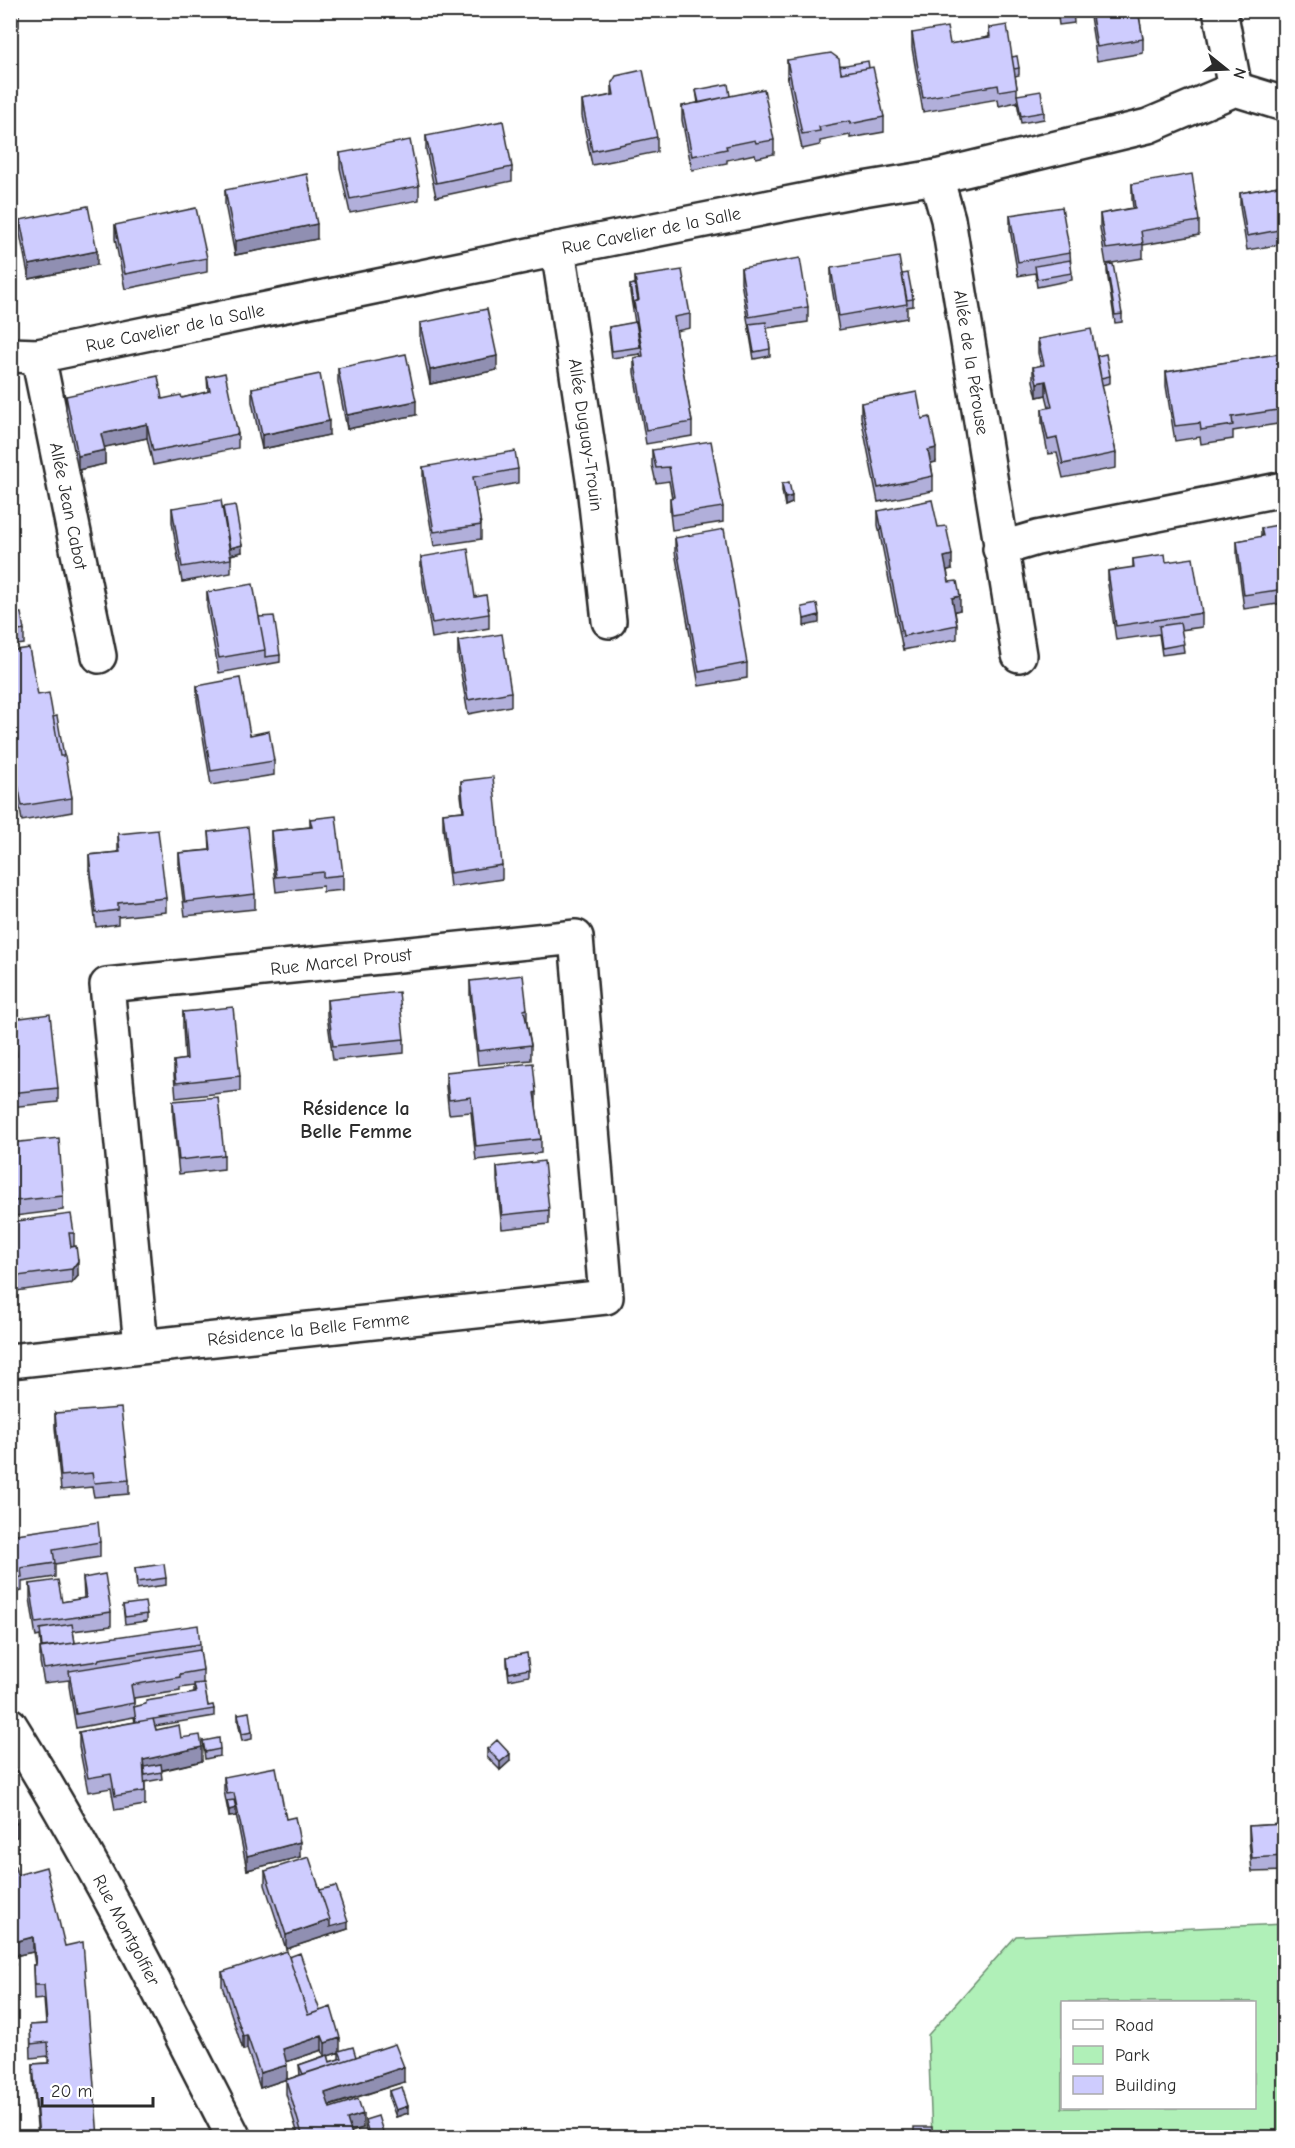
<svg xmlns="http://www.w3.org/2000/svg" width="1295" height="2148" viewBox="0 0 1295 2148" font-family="'Comic Neue',sans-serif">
	<rect width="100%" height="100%" fill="#fff"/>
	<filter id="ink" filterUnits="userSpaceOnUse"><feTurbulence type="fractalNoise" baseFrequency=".0167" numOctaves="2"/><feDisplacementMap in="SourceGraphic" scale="12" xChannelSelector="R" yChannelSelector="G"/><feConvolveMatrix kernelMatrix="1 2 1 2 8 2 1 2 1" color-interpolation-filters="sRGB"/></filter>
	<g filter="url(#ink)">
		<path fill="#b0f0b8" stroke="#6e8e72" stroke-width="1.5" fill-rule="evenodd" d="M1284,1924V2137H932L928,2035L1016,1936ZM1062,2002H1254V2108H1062Z"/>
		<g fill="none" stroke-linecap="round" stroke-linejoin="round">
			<g stroke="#2b2b2b" stroke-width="38">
				<g id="street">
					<path d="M1220,10L1235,89"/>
					<path id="s1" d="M936,177L948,219L1019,655"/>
					<path id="s2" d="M558,249L594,486L609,621"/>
					<path id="s3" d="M10,355L38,356L558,249L851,191L936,177L1148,126L1235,89L1284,104"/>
					<path id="s4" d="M38,356L99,656"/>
					<path d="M1000,549L1037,538L1284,489"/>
					<path id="s5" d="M10,1361L606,1297L576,937L107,985L141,1346"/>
				</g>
			</g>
			<g stroke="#2b2b2b" stroke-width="38">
				<g id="secondary">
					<path id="s6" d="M10,1725C93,1858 163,1999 234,2138"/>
				</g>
			</g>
			<use href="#street" stroke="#fff" stroke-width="33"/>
			<use href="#secondary" stroke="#fff" stroke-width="33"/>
		</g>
		<path fill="#b1afda" stroke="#2b2b2b" stroke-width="1.5" fill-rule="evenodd" d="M114,10H134L115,14Z
			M140,10H174L141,17Z
			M1057,10H1073L1074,23L1059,25Z
			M1089,10H1138L1143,39V53L1097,61Z
			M989,28L1012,57L1019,68V75L1015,76L1017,88V95L1044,112V119L1021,123L1017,102L999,106L998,99L923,112L912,48V33L950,44L989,37Z
			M787,60L869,68L884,117V132L850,138V135L820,141V145L802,149L787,75Z
			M612,83L657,137V152L592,165L582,116V101L612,95Z
			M696,90L730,96L774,140V154L756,158L755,154L727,160V163L692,170L682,120V106L698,103Z
			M426,136L512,167V181L436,197L426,150Z
			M340,153L419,186V200L350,213L340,168Z
			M1132,184L1199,221V235L1143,245V258L1106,264L1100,228V214L1133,208L1132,199Z
			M1284,185V244L1247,250L1240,207V193Z
			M225,190L317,239L235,255L225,204Z
			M1010,215L1070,253L1072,280L1037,287L1035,273L1018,276L1010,229Z
			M20,220L97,265L29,279L20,234Z
			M115,225L207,258V272L125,289L115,239Z
			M1107,265L1122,314V322L1115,323L1107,272Z
			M741,268L808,307V322L767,328L770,349V356L754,359L741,282Z
			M831,268L902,274L913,299V306L907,307V318L839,330L831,282Z
			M635,277L690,314V328L676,331L692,422V436L646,444L634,372V358L641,357L640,353V354L612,358L609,334V327L635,323L630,292V285L635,284Z
			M420,323L497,370L430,384L420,337Z
			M1038,339L1097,356L1110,376V383L1102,385L1116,453V468L1063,478L1057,453L1048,454L1042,423V409L1049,407L1046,395L1037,397L1033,381V367L1041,366L1038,353Z
			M1284,353V423L1233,431V439L1201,444L1200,437L1175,441L1166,386V372Z
			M338,368L416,415L347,429L338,382Z
			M207,377L238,434V448L153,465L147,438L104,447L105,464L78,470L66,410V396L162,399L182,398L208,392Z
			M252,388L329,435L262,449L252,402Z
			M861,403L922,419L936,462L931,463L933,476V491L878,502L861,417Z
			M652,450L723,507V522L672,530L670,513V498H672L669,481L656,483L652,465Z
			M423,467L518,469V483L475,491L481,525V539L434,546L423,481Z
			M782,484L792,503L785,506L782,491Z
			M223,507L242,552L231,555V573L182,582L172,522V508Z
			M878,511L952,569L947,570L949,582L960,610L955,611L957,625V639L903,650L878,525Z
			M1261,528L1279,534L1284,533V603L1244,609L1237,555V541L1261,537Z
			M675,538L747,663V678L699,686L675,552Z
			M421,557L475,597L489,614V628L432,638L421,571Z
			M1133,559L1166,562L1202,613V627L1181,630L1184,652L1162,655L1159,634L1116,640L1108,585V571L1133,568Z
			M10,566L17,613L24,630V644L10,646Z
			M207,592L259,617L280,655V662L219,673L207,607Z
			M458,641L511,692V706L468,714L458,656Z
			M10,651L38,695L53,717L64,756L72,798V812L22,821L18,798L11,800Z
			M197,686L250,735L274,761V775L211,785L197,700Z
			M461,781L502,865V879L450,887L443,828V813L463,811L461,795Z
			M310,819L343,875V890L323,892V886L276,892L271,846V831L310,827Z
			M209,832L255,894V909L185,916L179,867V853L210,850Z
			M118,834L166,898V912L118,917V924L96,927L89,869V855L118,852Z
			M470,981L527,1009V1023L531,1045V1060L478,1065L470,995Z
			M327,1000L404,1039V1053L333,1060L327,1015Z
			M183,1012L240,1076V1091L176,1098L174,1075V1061L185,1060L183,1027Z
			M13,1019L58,1088V1102L10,1107V1056H15L13,1033Z
			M446,1072L536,1092V1107L541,1139V1153L476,1160L471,1112L449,1114L446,1086Z
			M173,1101L224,1155V1169L179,1174L173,1116Z
			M10,1143L63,1196V1210L15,1216L10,1173Z
			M497,1167L549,1210V1224L502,1229L497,1181Z
			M10,1222L74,1233V1247L78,1276L72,1283L10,1292Z
			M55,1413L129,1480V1494L94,1497L92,1487L61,1490L55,1427Z
			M10,1535L100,1542V1557L55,1564V1577L22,1582V1591L10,1593Z
			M135,1568L166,1578V1585L137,1589Z
			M83,1578L111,1612V1626L73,1631L75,1643L200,1644V1653L203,1670V1683L208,1706L214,1709V1716L155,1726L156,1730L181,1738L202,1761L161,1771L162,1779L145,1782V1805L115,1810L111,1788L88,1792L79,1746V1732L135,1722L134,1717L76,1728L69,1686V1680L44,1683L40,1662V1648L41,1647L40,1636L36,1637L30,1598V1584L62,1602L84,1598ZM194,1686V1693L134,1707V1698L180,1691V1688Z
			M123,1605L147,1614V1621L125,1624Z
			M507,1657L529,1669V1676L509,1680L507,1664Z
			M238,1714L252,1732V1739L242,1741L238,1721Z
			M203,1741L220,1749V1756L205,1759Z
			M487,1749L510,1761L500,1770L487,1757Z
			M224,1777L286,1819L300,1857L247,1870L236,1814V1816L229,1817L224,1791Z
			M1284,1824V1871L1252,1872L1249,1840V1826Z
			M10,1848L17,1875L98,2138H38L33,2078V2064L48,2063V2056L31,2058L30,2025L46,2024L44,1999L34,2000L33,1965H35L33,1952L14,1956L15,1965L10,1966Z
			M265,1871L348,1929L286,1949L265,1885Z
			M289,1957L320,2011L340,2051L356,2057L404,2082L330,2106V2108L363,2128L351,2132L353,2138H299L286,2094V2080L300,2075L299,2065L324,2056L322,2050L286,2062L287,2079L260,2088L247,2049L243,2050L222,1986V1972ZM339,2052V2059L330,2062L328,2056Z
			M389,2091L408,2113L396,2117L389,2098Z
			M365,2120L385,2138H368L365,2127Z"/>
		<path fill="#908fb2" stroke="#2b2b2b" stroke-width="1.5" d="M158,10H174L158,14Z
			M19,12V27L10,29V14Z
			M317,224V239L235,255V241Z
			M97,251V265L29,279V265Z
			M497,356V370L430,384V370Z
			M1046,381V395L1037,397V383Z
			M416,401V415L347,429V415Z
			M329,421V435L262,449V435Z
			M147,424V438L101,448V434Z
			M936,448V462L928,464V450Z
			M105,450V464L78,470V456Z
			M792,496V503L785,506V498Z
			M242,545V552L229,555V548Z
			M952,555V569L944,571V557Z
			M960,596V610L952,612V598Z
			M819,615V623L804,626V619Z
			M18,784V798L11,800V785Z
			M78,1261V1276L72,1283V1269Z
			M202,1747V1761L145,1774L143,1760Z
			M510,1754V1761L500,1770V1762Z
			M236,1808V1816L229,1817V1810Z
			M17,1823V1837L10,1839V1825Z
			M300,1842V1857L247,1870V1856Z
			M330,1920L348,1922V1929L286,1949V1935Z
			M33,1937V1952L14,1956V1942Z
			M247,2035V2049L243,2050V2036Z
			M322,2036V2050L283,2063V2049Z
			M340,2038V2052L325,2057V2043Z
			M287,2065V2079L260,2088V2073Z
			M404,2067V2082L325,2107V2093Z
			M408,2106V2113L396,2117V2110Z
			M363,2114V2128L347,2133V2119Z"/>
		<path fill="#ceccfe" stroke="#2b2b2b" stroke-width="1.5" d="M10,10H19V12L10,14Z
			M1058,10H1073L1074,15L1059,18Z
			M1091,10H1138L1143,39L1097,47Z
			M1007,25L1017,88L999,91L998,85L923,98L912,33L947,27L950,44L990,37L989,28Z
			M831,53L839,59L841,73L873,67L884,117L850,124V121L819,127L820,131L802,134L787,60Z
			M1017,56L1019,68L1014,69L1012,57Z
			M868,61L869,68L841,73L840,66Z
			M643,70L657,137L592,151L582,101L614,95L612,83L616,76Z
			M728,84L730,96L699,103L696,90Z
			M764,89L774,140L756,143L755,140L726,146L727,149L692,156L682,106Z
			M1041,91L1044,112L1021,116L1017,95Z
			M503,121L512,167L436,183L426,136Z
			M410,140L419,186L350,199L340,153Z
			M307,174L317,224L235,241L225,190Z
			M1192,174L1199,221L1141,231L1143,244L1106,249L1100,214L1135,208L1132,184Z
			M1284,185V229L1247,236L1240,193Z
			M88,206L97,251L29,265L20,220Z
			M1062,207L1070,253L1018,262L1010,215Z
			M196,208L207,258L125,274L115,225Z
			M899,257L907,304L839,316L831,268Z
			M800,258L808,307L749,317L741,268Z
			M1070,260L1072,273L1037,279L1035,266Z
			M1113,264L1122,314L1115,315L1107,265Z
			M682,270L690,314L674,317L692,422L646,430L634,358L643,356L634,302L639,300L635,277Z
			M908,273L913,299L907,300L902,274Z
			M635,284L638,301L634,302V309L630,285Z
			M487,309L497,356L430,370L420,323Z
			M636,322L640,347L612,351L609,327Z
			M766,322L770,349L754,352L749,324Z
			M1091,329L1116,453L1063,464L1057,438L1048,440L1044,423L1042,409L1052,407L1046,381L1037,383L1033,367L1044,365L1038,339Z
			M1284,353V409L1232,417L1233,425L1201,430L1200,423L1175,426L1166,372Z
			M406,354L416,401L347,415L338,368Z
			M1106,354L1110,376L1101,378L1097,356Z
			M225,373L238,434L153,451L147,424L101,434L105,450L78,456L66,396L158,376L162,399L181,395L182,398L210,391L207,377Z
			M320,374L329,421L262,435L252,388Z
			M917,392L922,419L930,417L933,433L936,448L928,450L933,476L878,488L861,403Z
			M711,441L723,507L672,515L670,498L674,497L669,467L656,468L652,450Z
			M515,451L518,469L473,477L481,525L434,532L423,467Z
			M789,482L792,496L785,498L782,484Z
			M221,500L231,559L182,567L172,508Z
			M932,500L938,527L946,526L949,540L952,555L944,557L949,582L957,581L960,596L952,598L957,625L903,636L878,511Z
			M235,505L242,545L230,548L223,507Z
			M1278,525L1279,534L1284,533V589L1244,595L1237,541L1263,536L1261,528Z
			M724,529L747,663L699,672L675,538Z
			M468,549L475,597L486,595L489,614L432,623L421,557Z
			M1165,554L1166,562L1193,558L1202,613L1116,626L1108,571L1134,567L1133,559Z
			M13,565L17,613H21L24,630L10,632V566Z
			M253,584L265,650L219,658L207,592Z
			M817,604L819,615L804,619L802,607Z
			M274,616L280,655L265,657V650L259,617Z
			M1180,623L1184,644L1162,648L1159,626Z
			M502,634L511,692L468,700L458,641Z
			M29,648L38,695L49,693L60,756H65L72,798L22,806L18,784L11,785L10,784V651Z
			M240,678L250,735L269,731L274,761L211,771L197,686Z
			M57,716L64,756H60L53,717Z
			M493,777L502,865L450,873L443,813L464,811L461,781Z
			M336,816L343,875L323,877V872L276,877L271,831L312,827L310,819Z
			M248,827L255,894L185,902L179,853L211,850L209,832Z
			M158,830L166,898L118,903V910L96,913L89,855L120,852L118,834Z
			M523,975L527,1009L524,1010L531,1045L478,1051L470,981Z
			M399,992L404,1039L333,1046L327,1000Z
			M233,1007L240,1076L176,1083L174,1061L187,1059L183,1012Z
			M50,1014L58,1088L10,1093V1056H17L13,1019Z
			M533,1063L536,1092L534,1093L541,1139L476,1146L471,1097L449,1100L446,1072Z
			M218,1097L224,1155L179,1160L173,1101Z
			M59,1138L63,1196L15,1201L10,1158V1143Z
			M544,1161L549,1210L502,1215L497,1167Z
			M71,1214L74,1233H69L71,1247L76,1246L78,1261L72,1269L10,1277V1222Z
			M121,1408L129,1480L94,1483L92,1473L61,1476L55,1413Z
			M98,1522L100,1542L53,1550L55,1563L21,1568L22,1577L10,1579V1535Z
			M164,1564L166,1578L137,1582L135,1568Z
			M105,1574L111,1612L36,1623L30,1584L58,1580L62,1602L86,1598L83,1578Z
			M145,1602L147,1614L125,1617L123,1605Z
			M72,1624L75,1643L42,1647L40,1629Z
			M198,1625L200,1644L99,1659L98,1661L44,1669L40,1648Z
			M200,1650L203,1670L180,1674V1677L131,1685L134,1703L76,1714L69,1671Z
			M527,1653L529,1669L509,1673L507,1657Z
			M204,1683L208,1706L213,1705L214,1709L136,1722L134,1707L146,1704V1701L196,1693L194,1684Z
			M249,1712L252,1732L242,1734L238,1714Z
			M153,1719L156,1730L179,1725L181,1738L200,1735L202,1747L143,1760L145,1791L115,1796L111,1774L88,1778L79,1732Z
			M219,1738L220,1749L205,1752L203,1741Z
			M497,1740L510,1754L500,1762L487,1749Z
			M161,1764L162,1772L145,1775L144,1767Z
			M276,1767L286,1819L295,1817L300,1842L247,1856L234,1793L227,1794L224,1777Z
			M10,1800H12L17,1823L10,1825Z
			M234,1800L236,1808L229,1810L227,1801Z
			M1284,1824V1856L1252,1858L1249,1826Z
			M10,1848L17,1875L46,1867L65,1946L83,1942L98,2138H39L33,2064L49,2063L48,2042L31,2044L30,2025L47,2024L44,1985H34L33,1965H36L33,1937L14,1942L10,1930Z
			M309,1857L330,1920L286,1935L265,1871Z
			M336,1886L348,1922L330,1927V1920L320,1890Z
			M10,1937L15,1958H10Z
			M287,1951L308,2015L331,2007L340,2038L325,2043L322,2036L283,2049L287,2065L260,2073L247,2035L243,2036L222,1972Z
			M300,1953L320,2011L308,2015L289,1957Z
			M395,2044L404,2067L325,2093L330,2108L358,2099L363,2114L347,2119L353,2138H304L302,2134L286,2080Z
			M353,2047L356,2057L303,2074L299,2065L328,2055L330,2062L342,2058L339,2051Z
			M402,2087L408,2106L396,2110L389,2091Z
			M378,2116L385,2138H370L365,2120Z
			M914,2127H932V2138H914Z"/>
	</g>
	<g text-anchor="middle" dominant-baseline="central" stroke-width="4.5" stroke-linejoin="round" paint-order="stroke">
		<g font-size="18" fill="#2b2b2b" stroke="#fff">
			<text stroke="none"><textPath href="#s3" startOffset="654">Rue Cavelier de la Salle</textPath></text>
			<text stroke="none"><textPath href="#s3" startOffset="168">Rue Cavelier de la Salle</textPath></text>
			<text stroke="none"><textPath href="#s1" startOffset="189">Allée de la Pérouse</textPath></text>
			<text stroke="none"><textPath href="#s2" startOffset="188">Allée Duguay-Trouin</textPath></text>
			<text stroke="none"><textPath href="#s4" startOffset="153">Allée Jean Cabot</textPath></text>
			<text transform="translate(341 962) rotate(-6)">Rue Marcel Proust</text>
			<text stroke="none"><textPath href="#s5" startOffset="300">Résidence la Belle Femme</textPath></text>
			<text stroke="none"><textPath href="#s6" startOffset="236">Rue Montgolfier</textPath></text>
		</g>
		<g font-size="20" font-weight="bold" fill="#2b2b2b" stroke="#fff">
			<text x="356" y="1108">Résidence la<tspan x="356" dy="23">Belle Femme</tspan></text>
		</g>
	</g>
	<rect width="1295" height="2148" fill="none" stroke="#fff" stroke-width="36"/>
	<rect x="18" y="18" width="1259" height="2112" fill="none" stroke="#2b2b2b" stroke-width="2" filter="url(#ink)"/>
	<rect x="1061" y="2001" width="195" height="108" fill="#ffffff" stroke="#aaaaaa" stroke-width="1.5"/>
	<rect x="1073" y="2020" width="30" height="9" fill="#ffffff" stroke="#aaaaaa" stroke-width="1.5"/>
	<text x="1115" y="2031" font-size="18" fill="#2b2b2b">Road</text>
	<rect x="1073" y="2046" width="30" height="18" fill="#b0f0b8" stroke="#aaaaaa" stroke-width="1.5"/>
	<text x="1115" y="2061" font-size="18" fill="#2b2b2b">Park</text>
	<rect x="1073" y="2076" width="30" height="18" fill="#ceccfe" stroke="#aaaaaa" stroke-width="1.5"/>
	<text x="1115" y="2091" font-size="18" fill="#2b2b2b">Building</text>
	<g transform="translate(1226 69) rotate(108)" stroke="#ffffff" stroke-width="4.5" paint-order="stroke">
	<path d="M0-4.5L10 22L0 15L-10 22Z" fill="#2b2b2b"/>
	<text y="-9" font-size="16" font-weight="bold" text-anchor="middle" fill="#2b2b2b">N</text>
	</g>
	<path d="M42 2097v9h111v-9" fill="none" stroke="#2b2b2b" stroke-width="3"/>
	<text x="51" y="2097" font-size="18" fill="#2b2b2b" stroke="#ffffff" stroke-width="4.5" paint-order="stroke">20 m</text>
</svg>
